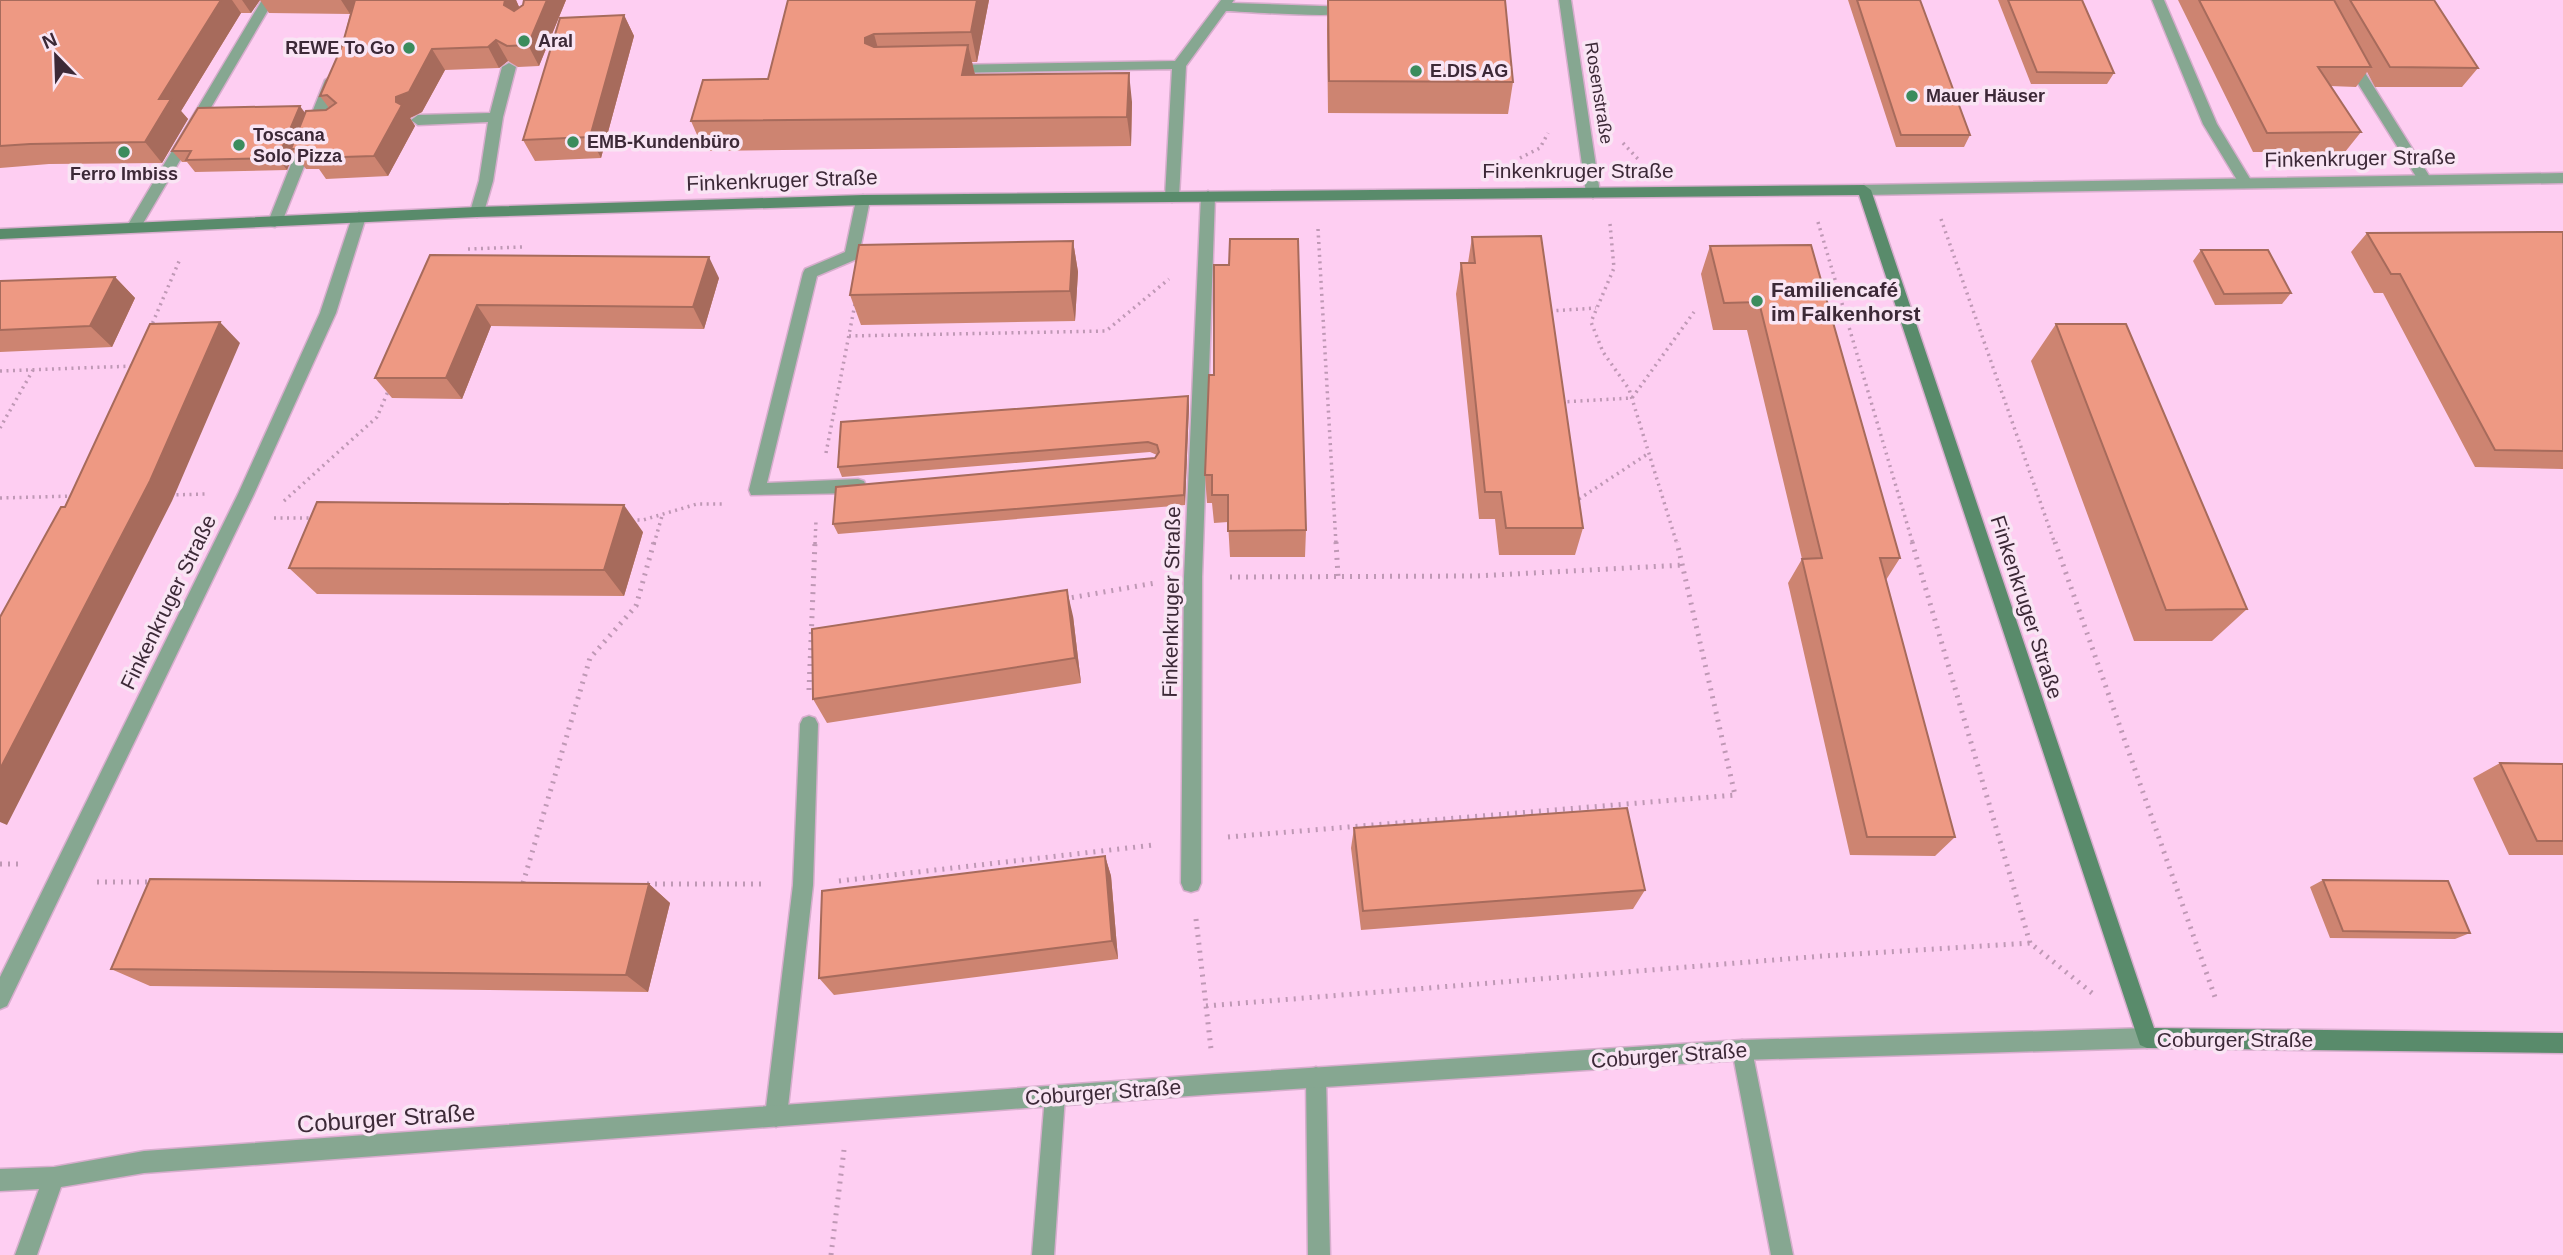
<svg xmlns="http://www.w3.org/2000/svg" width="2563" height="1255" viewBox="0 0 2563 1255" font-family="Helvetica,sans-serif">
	<rect width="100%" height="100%" fill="#fecef2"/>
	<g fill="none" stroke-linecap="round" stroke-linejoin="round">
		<g stroke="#d7adcd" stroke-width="3">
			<path id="lane" d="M262,0H274L138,232H128L126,228Z
				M1221,0H1234L1232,3L1349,7L1401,0C1382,24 1260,12 1226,11L1186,66L1179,197L1172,202L1165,197L1172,69L952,73L945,69L952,65L1175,61Z
				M2152,0H2164L2217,124L2252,182L2250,185H2240L2203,124Z
				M2349,54L2354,55L2430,177V183H2420L2342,58Z
				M509,63L516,67L503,117L493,181L484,212L477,217L470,212L479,181L488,122L418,125L411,120L418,115L490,113L502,67Z
				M332,76L339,80L321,125L314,130L309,128L307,125L325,80Z
				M308,134L315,139L282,222L275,227L270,226L268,222L301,139Z
				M863,195L870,200L859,255L857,259L817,276L767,483L858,479L864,481L866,486L864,491L858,493L751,495L749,490L803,273L805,269L845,252L856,200Z
				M809,716L815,718L818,724L813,885L787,1116L783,1123L776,1127L769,1123L765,1116L793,885L800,724L803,718Z
				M1742,1040L1749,1043L1752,1050L1793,1255H1771L1732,1050L1735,1043Z
				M1316,1067L1323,1070L1326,1077L1330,1255H1308L1306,1077L1309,1070Z
				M1055,1086L1062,1089L1065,1096L1054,1255H1032L1045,1096L1048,1089Z"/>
		</g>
		<g stroke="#d7adcd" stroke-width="3">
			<path id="street" d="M1559,0H1571L1600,193L1593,198L1586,193Z
				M2563,173V183L1864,195L1857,190L1864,185Z
				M1208,191L1215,196L1202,577L1201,883L1198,890L1191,892L1184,890L1181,883L1184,577L1201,196Z
				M359,212L366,217L336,313L254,494L7,1006L0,1009V977L238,494L320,313L352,217Z
				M2147,1028L2154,1031L2157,1038L2154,1045L2147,1048L1742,1060L1216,1094L144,1173L61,1187L37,1255H15L39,1189L0,1191V1169L54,1167L144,1151L1216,1074L1742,1040Z"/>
		</g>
		<g stroke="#d7adcd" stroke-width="3">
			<path id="secondary" d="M1864,185L1871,190L2154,1028L2563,1033V1053L2147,1048L2140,1045L1859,195L863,205L477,217L0,239V229L477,207L863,195Z"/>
		</g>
		<path stroke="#bf98b5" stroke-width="3.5" stroke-dasharray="2 4.5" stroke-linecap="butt" d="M1623,143L1638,159
			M1520,158L1540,148L1548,133
			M1941,219L2055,544
			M1818,222L1913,544
			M1610,224L1614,268L1591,322L1603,352L1629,389L1677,544
			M1318,229L1336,544
			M468,249L522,247
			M1550,311L1596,308
			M150,329L180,259
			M849,336L1106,331L1169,279
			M0,371L134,366
			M1561,402L1632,398L1694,312
			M0,428L33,370
			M826,453L855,304
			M170,495L206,494
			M0,498L73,496
			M1579,499L1649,453
			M284,501L377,417L389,389
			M274,518H314
			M631,520H643L697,504H725
			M654,544L662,516
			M815,544L816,520"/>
		<path stroke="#bf98b5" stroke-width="5" stroke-dasharray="2 6" stroke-linecap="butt" d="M1336,542L1338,576
			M1912,542L2030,943
			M2055,542L2216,1000
			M1230,577L1476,576L1684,565
			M1064,599L1155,583
			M809,690L815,542
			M1228,837L1735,795L1677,542
			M0,864H24
			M839,881L1154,845
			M97,882H155
			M523,883L590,658L636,606L654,542
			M647,884H767
			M1196,919L1211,1049
			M1206,1006L1823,956L2030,943L2092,993
			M831,1255L844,1150"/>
		<use href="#lane" fill="#86a791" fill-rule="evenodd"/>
		<use href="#street" fill="#86a791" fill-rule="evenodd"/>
		<use href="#secondary" fill="#598b6b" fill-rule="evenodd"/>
	</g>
	<path fill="#cd8471" d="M0,0H260L251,13H241L181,111L188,119L162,163L49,164L0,168Z
		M260,0H516L519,7L523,5L524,0H566L539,66L518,67L508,61L499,68L445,70L422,112L410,118L415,126L388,176L326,179L319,169H306L294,153L287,170L195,172L187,162H182L172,151L305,113L326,110L329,108L320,96L342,46L350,14L269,13Z
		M788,0H989L977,62H972L975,75L1132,102L1131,146L704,151L691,121L768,79Z
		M1328,0L1513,82L1508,114L1328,113L1327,30Z
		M1848,0H1920L1970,135L1964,147H1896Z
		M1998,0H2082L2114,73L2107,84H2031Z
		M2178,0H2434L2478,68L2462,87H2375L2367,72L2356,87L2330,86L2361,132L2345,152H2253Z
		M624,15L634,36L601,158L535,161L523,140Z
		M2563,232V469L2475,467L2383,293H2374L2351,252L2367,233Z
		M1472,237L1583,528L1575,555H1499L1495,519H1479L1456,294L1461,263H1468Z
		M1073,241L1078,272L1075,321L861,325L850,295Z
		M1811,245L1900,558L1886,580L1955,837L1935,856L1850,855L1788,583L1802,559L1747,330H1713L1701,274L1710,246Z
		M2201,250L2291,293L2282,304L2215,305L2193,261Z
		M430,255L719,278L704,329L491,326L462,399L392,398L375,378Z
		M115,277L135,298L112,347L0,352V281Z
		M2056,324L2247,609L2212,641H2134L2031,361Z
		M1209,375L1306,530L1305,557H1230L1228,522L1214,523L1212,503H1207L1205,475Z
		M1188,396L1189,406L1185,505L838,534L833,524L1155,458L1157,455L1150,452L842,477L838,467Z
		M643,532L624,596L317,594L289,568Z
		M1073,616L1081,683L827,723L813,699Z
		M2500,763L2563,764V855H2509L2473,778Z
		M1354,828L1645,890L1633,909L1361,930L1351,848Z
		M1105,856L1111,876L1118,959L834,995L819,978Z
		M2323,880L2470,933L2455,939L2330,938L2310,887Z
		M649,884L670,903L648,992L150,986L111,969Z"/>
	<path fill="#a76b5c" d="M221,0H232L241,13L181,111L188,119L162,163L145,142L159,99Z
		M242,0H260L251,13Z
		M341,0H355L350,14Z
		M505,0H516L520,9L515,26L504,5Z
		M547,0H566L539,66L528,45Z
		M977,0H989L977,62L971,32Z
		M624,15L634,36L601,158L590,137Z
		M874,34L882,63L865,43V38Z
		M496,40L508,61L499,68L488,47Z
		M968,45L975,75H962Z
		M432,49L445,70L422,112L410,118L415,126L388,176L374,156L396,102V97Z
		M1129,73L1132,102L1131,146L1127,117Z
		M300,106L308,117L291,149L294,153L287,170L278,158Z
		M1073,241L1078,272L1075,321L1070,291Z
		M709,257L719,278L704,329L693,307Z
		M115,277L135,298L112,347L90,326Z
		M477,305L491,326L462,399L446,378Z
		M220,322L240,343L172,501L7,825L0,822V769Z
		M1188,396L1189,406L1185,505L1184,495Z
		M624,505L643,532L624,596L604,570Z
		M1067,590L1073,616L1081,683L1075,658Z
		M1105,856L1111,876L1118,959L1112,941Z
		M649,884L670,903L648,992L626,975Z"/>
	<path fill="#ee9983" stroke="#a76b5c" stroke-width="2" d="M0,0H221L159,99H171L145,142L30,144L0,146Z
		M355,0H505L504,5L514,11L523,5L524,0H547L528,45L507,46L496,40L488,47L432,49L409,92L396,97V102L402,105L374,156L311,158L314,149H291L306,111L326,110L336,103L327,95L320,96L342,46Z
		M788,0H977L971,32L874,34L865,38V43L874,47L968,45L962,75L1129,73L1127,117L691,121L703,80L768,79Z
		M1328,0H1505L1513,82L1329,81Z
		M1857,0H1920L1970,135H1901Z
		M2008,0H2082L2114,73L2037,72Z
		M2199,0H2334L2371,67H2318L2361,132L2267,133Z
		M2350,0H2434L2478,68L2390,67Z
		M624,15L590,137L523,140L560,18Z
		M300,106L278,158L186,160L191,151H172L198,108Z
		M2563,232V451L2495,450L2400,274H2391L2367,233Z
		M1541,236L1583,528H1506L1501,492H1485L1461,263H1475L1472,237Z
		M1230,239H1298L1306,530L1228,531V495H1212V475H1205L1209,375H1214V265H1229Z
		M1073,241L1070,291L850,295L859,245Z
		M1811,245L1900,558H1880L1955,837H1867L1802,559L1822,558L1759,302L1724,303L1710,246Z
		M2201,250H2268L2291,293L2224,294Z
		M430,255L709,257L693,307L477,305L446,378H375Z
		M115,277L90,326L0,330V281Z
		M220,322L150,481L0,769V617L61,507H65L150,324Z
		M2056,324H2126L2247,609L2166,610Z
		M1188,396L1184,495L833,524L836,487L1155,458L1159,452L1157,445L1148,442L838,467L841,422Z
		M317,502L624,505L604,570L289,568Z
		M1067,590L1075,658L813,699L812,629Z
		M2500,763L2563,764V841H2537Z
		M1627,808L1645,890L1363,911L1354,828Z
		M1105,856L1112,941L819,978L822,891Z
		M150,879L649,884L626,975L111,969Z
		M2323,880L2448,881L2470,933L2343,931Z"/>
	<g fill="#3b8c5d" stroke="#f9e5f4" stroke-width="2.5">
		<circle cx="524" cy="41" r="7"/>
		<circle cx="409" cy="48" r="7"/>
		<circle cx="1416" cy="71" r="7"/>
		<circle cx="1912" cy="96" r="7"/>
		<circle cx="573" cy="142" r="7"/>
		<circle cx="239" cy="145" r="7"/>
		<circle cx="124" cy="152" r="7"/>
		<circle cx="1757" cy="301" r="7"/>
	</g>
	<g text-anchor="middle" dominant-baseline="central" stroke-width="7" stroke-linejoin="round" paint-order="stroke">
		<g font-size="18" font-weight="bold" fill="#3c2937" stroke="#f9e5f4" text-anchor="start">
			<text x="538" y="41">Aral</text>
			<text x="395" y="48" text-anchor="end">REWE To Go</text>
			<text x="1430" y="71">E.DIS AG</text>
			<text x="1926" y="96">Mauer Häuser</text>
			<text x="253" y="135">Toscana<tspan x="253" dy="21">Solo Pizza</tspan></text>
			<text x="587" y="142">EMB-Kundenbüro</text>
			<text x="124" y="174" text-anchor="middle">Ferro Imbiss</text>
		</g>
		<g font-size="18" fill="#3c2937" stroke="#f9e5f4">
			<text transform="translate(1599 93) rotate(81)">Rosenstraße</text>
		</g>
		<g font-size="21" fill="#3c2937" stroke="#f9e5f4">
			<text transform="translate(2360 158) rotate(-1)">Finkenkruger Straße</text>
			<text x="1578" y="170">Finkenkruger Straße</text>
			<text transform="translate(782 180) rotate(-2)">Finkenkruger Straße</text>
			<text transform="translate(168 602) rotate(-64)">Finkenkruger Straße</text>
			<text transform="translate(1171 602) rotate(-89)">Finkenkruger Straße</text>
			<text transform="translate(2027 607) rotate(72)">Finkenkruger Straße</text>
			<text x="2235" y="1039">Coburger Straße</text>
			<text transform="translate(1669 1055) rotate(-4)">Coburger Straße</text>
			<text transform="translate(1103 1092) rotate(-4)">Coburger Straße</text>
		</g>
		<g font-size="21" font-weight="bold" fill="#3c2937" stroke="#f9e5f4" text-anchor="start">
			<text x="1771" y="289">Familiencafé<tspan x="1771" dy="24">im Falkenhorst</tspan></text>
		</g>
		<g font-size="24" fill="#3c2937" stroke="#f9e5f4">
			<text transform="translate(386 1118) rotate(-4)">Coburger Straße</text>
		</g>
	</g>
	<g transform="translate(56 56) rotate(337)" stroke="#f9e5f4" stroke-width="5" paint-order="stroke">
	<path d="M0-5L12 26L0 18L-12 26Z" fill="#3c2937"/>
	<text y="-10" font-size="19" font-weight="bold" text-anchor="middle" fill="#3c2937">N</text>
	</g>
</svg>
